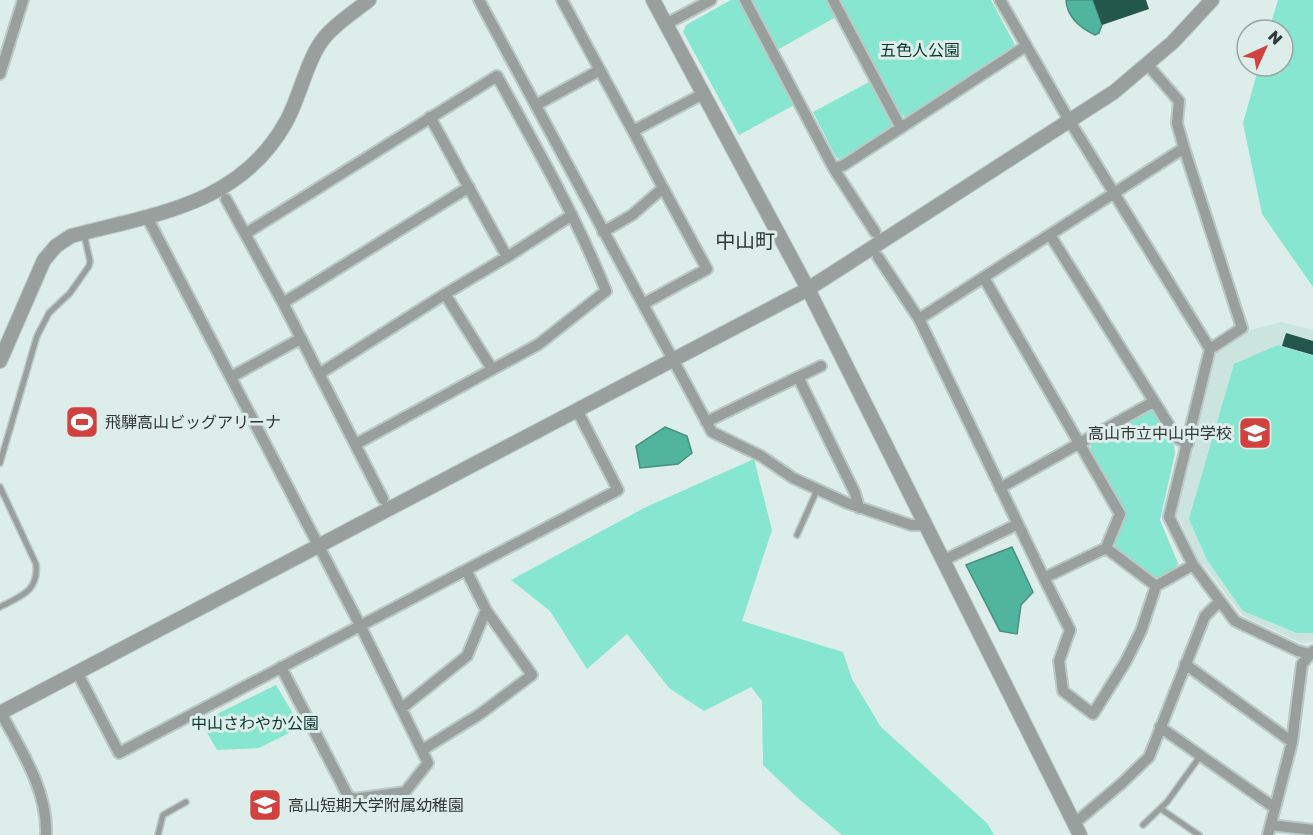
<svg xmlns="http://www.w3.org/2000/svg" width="1313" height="835" viewBox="0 0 1313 835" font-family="'Golos Text','Noto Sans JP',sans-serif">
	<rect width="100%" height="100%" fill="#ddede9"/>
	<path fill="#cbe4dd" d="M1282,322L1313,330V642L1301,643L1243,616L1203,564L1201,567L1177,514L1217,351L1247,331Z"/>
	<path fill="#87e6cf" d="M731,0H991L1014,43V47L906,117L901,115L843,13L770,54L796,104L739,135L683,32L686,25Z
		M1278,0H1313V287L1262,214L1243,123L1259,66H1283V30H1269Z
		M869,82L892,124L890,128L841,160L836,157L813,112Z
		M1278,345L1313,356V633H1297L1243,611L1207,560L1189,519L1234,364Z
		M1149,410L1154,412L1174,446L1175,453L1160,520L1178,563L1177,568L1159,578L1153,577L1115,549L1114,542L1126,513L1090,450L1091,444Z
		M754,459L772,530L742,621L843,652L852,679L881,727L987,823L994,835H842L800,800L763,765L762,701L751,687L704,711L669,688L627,634L587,669L550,611L511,580L646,507Z
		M276,685L301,727L259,748L217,750L201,722Z"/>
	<path fill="#51b49d" stroke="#488f7e" stroke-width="1.5" d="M1066,0H1093L1102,25L1099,33L1095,35C1080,28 1067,17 1066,0Z
		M665,427L687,436L692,453L678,464L640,468L636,446Z
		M1012,547L1033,592L1021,605L1017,634L1000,631L966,565Z"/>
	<path fill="#23574b" d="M1093,0H1146L1149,9L1102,25Z
		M1286,333L1313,341V355L1282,346Z"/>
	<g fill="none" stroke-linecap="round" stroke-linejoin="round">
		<g stroke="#bbc9c5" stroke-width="8">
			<path id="service" d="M0,463L37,336L49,313L70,293L89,266L90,261L84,234
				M0,487L36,564C39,591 21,596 0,607
				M797,535L817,490
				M1161,809L1199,835
				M1143,825L1167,802L1201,755
				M158,835L163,815L186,802"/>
		</g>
		<g stroke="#bbc9c5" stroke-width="14">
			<path id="minor" d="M479,0L712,432L761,456L793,478L847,503L911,525H925
				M562,0L633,131L703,94
				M745,0L834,169L844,165L1026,46
				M833,0L901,128
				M1000,0L1069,120L1210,349
				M666,24L711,0
				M1153,71L1179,101L1177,123L1184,148
				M0,74L23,0
				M536,105L600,70
				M430,117L507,257L445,294L492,369
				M834,169L875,232
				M226,199L283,303L383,499
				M147,217L360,625L428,763L405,792L354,799L348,796L281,667
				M603,232L632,215L663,188L633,131
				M245,234L497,76C536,147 576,216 606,291L539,344L356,444
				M1050,235L1177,438L1188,444
				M507,257L572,215
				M878,257L919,319
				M984,278L1120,514L1106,548
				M283,303L469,187
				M643,304L707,269L663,188
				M319,374L445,294
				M231,377L300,339
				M798,377L821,366
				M706,422L798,377L855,493L859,508
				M1000,488L1153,402
				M944,560L1018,524
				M1193,565L1156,586L1106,548L1044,578L919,319L1184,148L1242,328L1210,349L1169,517L1193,565L1235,621L1298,651L1309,654
				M1044,578L1070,630L1059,661L1063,691L1093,714L1125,663L1141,631L1156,586
				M1185,664L1292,742
				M78,674L119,753L466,570
				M402,708L467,656L486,610L466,570L618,490L577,410
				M1,713C21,750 48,791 46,835
				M1160,727L1275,808
				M422,750L480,714L532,675L486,610
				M1075,823L1122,783L1149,757L1205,616L1219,602
				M1271,825L1313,830
				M1268,835L1292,742L1302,664L1313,651"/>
		</g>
		<g stroke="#bbc9c5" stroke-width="16">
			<path id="tertiary" d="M653,0L808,289L1080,835
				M0,361L44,260L56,246L71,236C155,214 240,205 286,122C300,97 307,59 324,38C336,23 354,12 369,0
				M0,713L808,289L1114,92L1173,42L1212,0"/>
		</g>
		<use href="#service" stroke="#989f9d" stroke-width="5"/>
		<use href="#minor" stroke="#989f9d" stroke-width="10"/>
		<use href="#tertiary" stroke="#989f9d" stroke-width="14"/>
	</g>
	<defs>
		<g id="stadium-square" transform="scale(1.725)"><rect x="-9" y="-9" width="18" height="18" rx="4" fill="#d1423e" stroke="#ddede9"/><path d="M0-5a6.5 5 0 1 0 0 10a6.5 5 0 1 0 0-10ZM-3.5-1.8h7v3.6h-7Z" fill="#fff"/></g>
		<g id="school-square" transform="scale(1.725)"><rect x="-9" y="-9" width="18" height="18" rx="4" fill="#d1423e" stroke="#ddede9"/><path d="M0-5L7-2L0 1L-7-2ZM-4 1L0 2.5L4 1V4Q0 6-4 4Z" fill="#fff"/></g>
	</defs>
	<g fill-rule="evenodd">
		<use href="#stadium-square" x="82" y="422"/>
		<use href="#school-square" x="1255" y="433"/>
		<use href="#school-square" x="265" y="805"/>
	</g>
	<g text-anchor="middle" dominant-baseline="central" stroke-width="6" stroke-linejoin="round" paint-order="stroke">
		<g font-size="16" fill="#08372e" stroke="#ddede9">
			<text x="920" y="50">五色人公園</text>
			<text x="255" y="723">中山さわやか公園</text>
		</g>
		<g font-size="16" fill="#323836" stroke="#ddede9" text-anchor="start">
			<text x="105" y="422">飛騨高山ビッグアリーナ</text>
			<text x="1232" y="433" text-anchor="end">高山市立中山中学校</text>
			<text x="288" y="805">高山短期大学附属幼稚園</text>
		</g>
		<g font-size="20" fill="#323836" stroke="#ddede9">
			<text x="745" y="240">中山町</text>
		</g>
	</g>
	<g transform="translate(1265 48) rotate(45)"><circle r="28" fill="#ddede9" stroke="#99a5a1" stroke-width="1.5"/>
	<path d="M0-4.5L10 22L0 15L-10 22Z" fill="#d1423e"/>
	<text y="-9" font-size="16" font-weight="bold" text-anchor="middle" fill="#323836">N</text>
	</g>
</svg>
